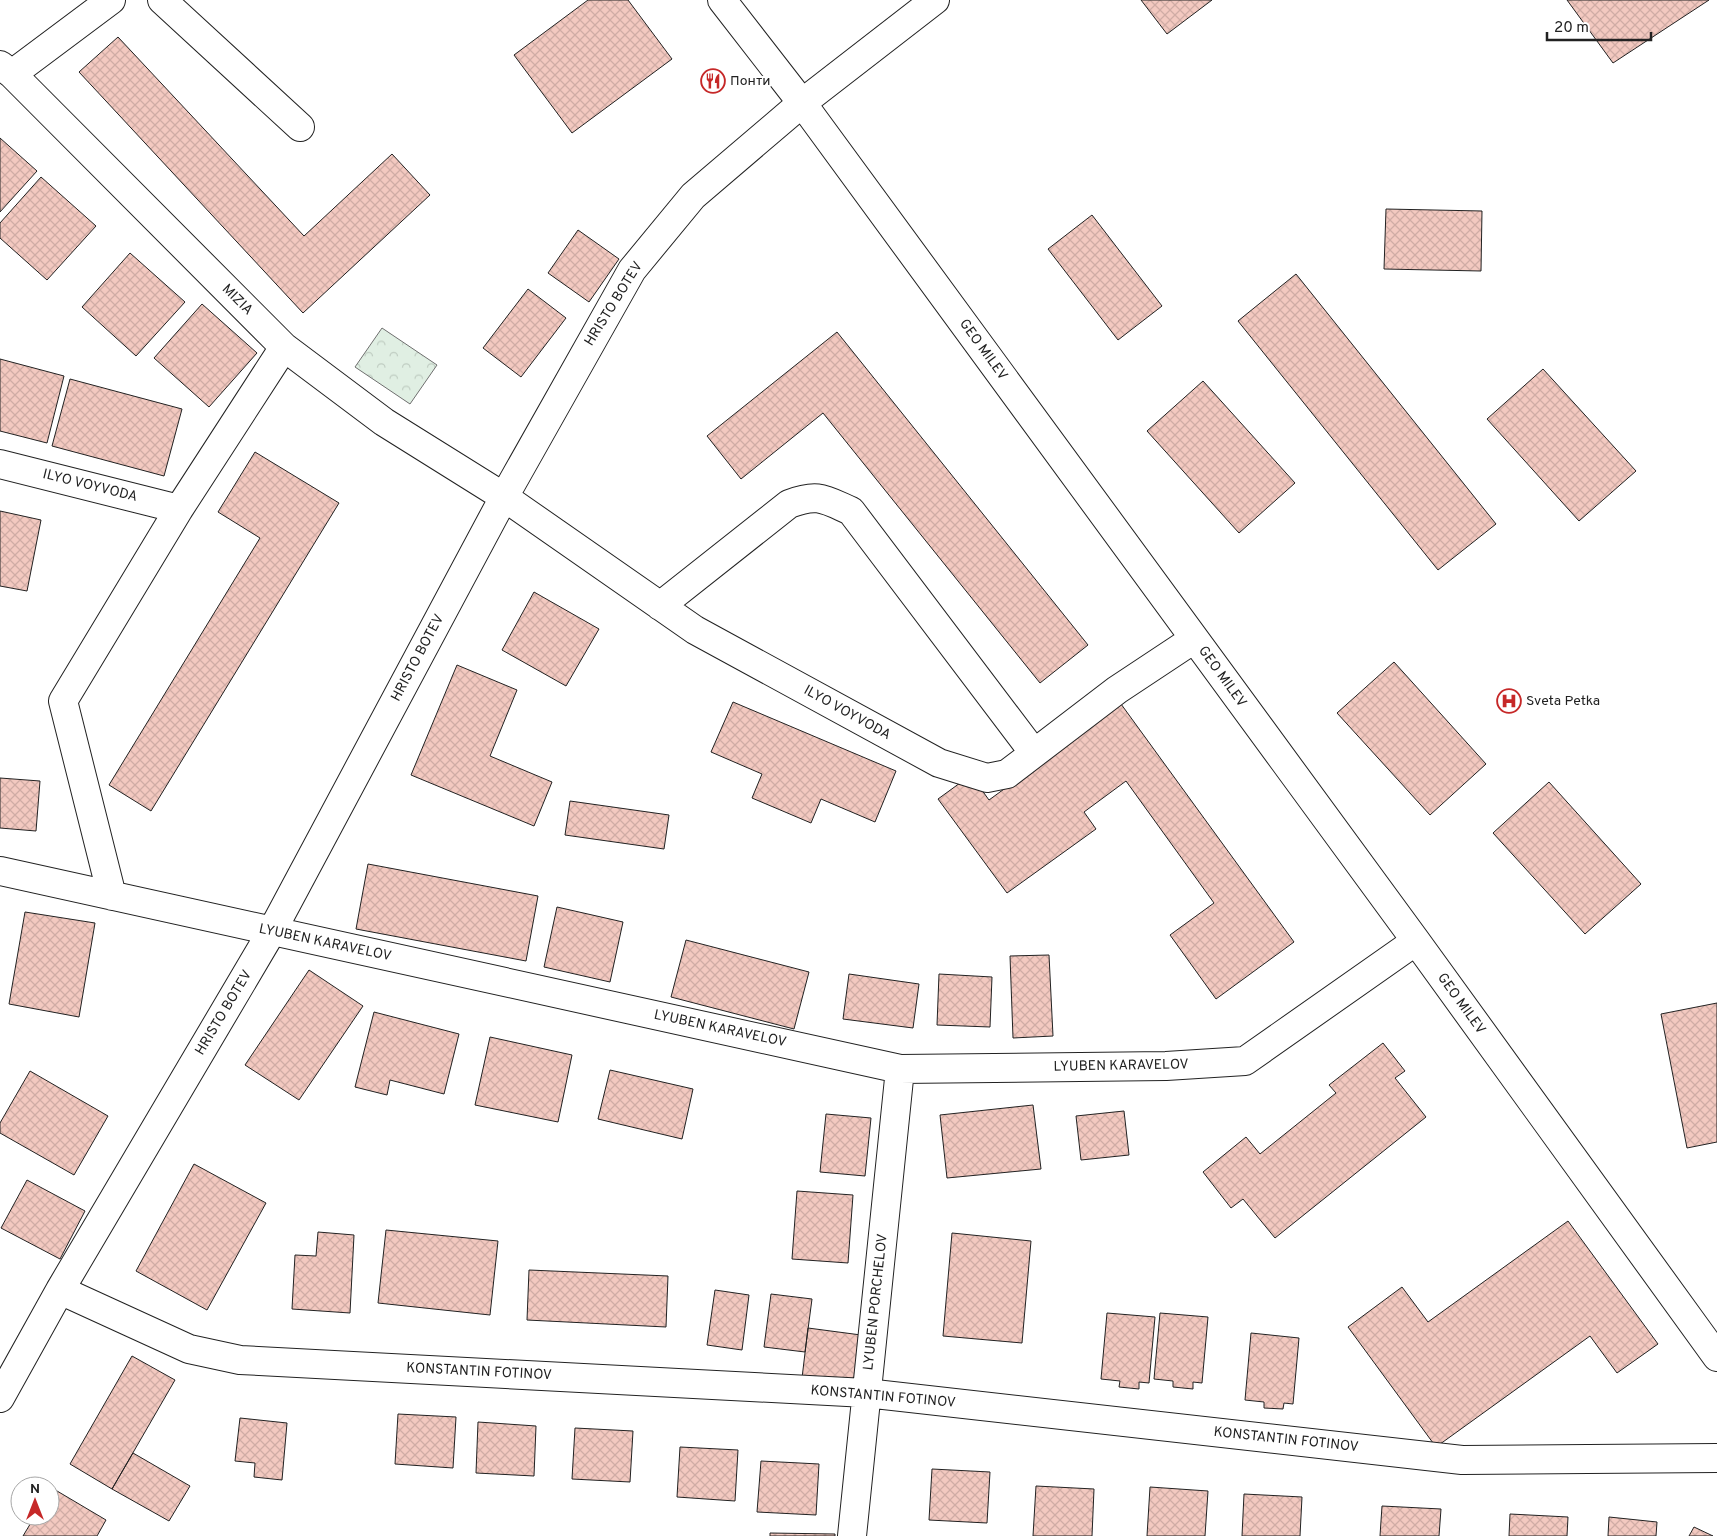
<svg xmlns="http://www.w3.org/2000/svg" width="1717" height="1536" viewBox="0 0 1717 1536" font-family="Overpass,sans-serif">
	<defs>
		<pattern id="park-crowns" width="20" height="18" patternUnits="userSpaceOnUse" patternTransform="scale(1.25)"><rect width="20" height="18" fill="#e0efe3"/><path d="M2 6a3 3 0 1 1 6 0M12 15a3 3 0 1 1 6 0" fill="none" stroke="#c0cdc2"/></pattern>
		<pattern id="building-cross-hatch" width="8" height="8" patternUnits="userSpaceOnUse" patternTransform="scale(1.25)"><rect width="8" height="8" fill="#f3c9c0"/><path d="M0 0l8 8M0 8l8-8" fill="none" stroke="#d0aca5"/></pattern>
	</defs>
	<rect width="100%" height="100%" fill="#fff"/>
	<path fill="url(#park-crowns)" stroke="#6f6f6f" d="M382,328L437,365L410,404L355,367Z"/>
	<path fill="url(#building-cross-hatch)" stroke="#222" d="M588,0H628L672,59L572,133L514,55Z
		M1141,0H1212L1167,34Z
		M1567,0H1709L1613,63Z
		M118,37L304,236L392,154L430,195L303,313L79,72Z
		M0,138L37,171L0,212Z
		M41,177L96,226L47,280L0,238V223Z
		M1386,209L1482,211L1481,271L1384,269Z
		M1092,215L1162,306L1118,340L1048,249Z
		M578,230L619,259L589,302L548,273Z
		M130,253L185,302L136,356L82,307Z
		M1296,274L1496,524L1438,570L1238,321Z
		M528,289L566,318L521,377L483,348Z
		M202,304L257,353L209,407L154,358Z
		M837,332L1088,645L1040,683L823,413L741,479L707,436Z
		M0,359L64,376L47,443L0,431Z
		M1543,369L1636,471L1579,521L1487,419Z
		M70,379L182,409L164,476L52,446Z
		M1203,381L1295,483L1239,533L1147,431Z
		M255,452L339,503L151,811L109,785L260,538L218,512Z
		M0,511L41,520L27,591L0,586Z
		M534,592L599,629L566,686L502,650Z
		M1394,662L1486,764L1430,815L1337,713Z
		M457,665L517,690L490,756L552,782L534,826L411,775Z
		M733,702L896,771L875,822L821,799L811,823L752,798L762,774L711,752Z
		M1121,704L1294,942L1216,999L1170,935L1214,903L1126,781L1084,812L1096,829L1007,893L938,799L971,775L989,800Z
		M0,778L40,781L36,831L0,828Z
		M1549,782L1641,884L1585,934L1493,833Z
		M570,801L669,815L664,849L565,835Z
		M368,864L538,896L526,961L356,929Z
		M557,907L623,922L610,982L544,967Z
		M25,912L95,923L79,1017L9,1004Z
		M686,940L809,972L794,1029L671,997Z
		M1049,955L1053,1036L1013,1038L1010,956Z
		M309,970L363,1006L299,1100L245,1065Z
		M849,974L919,984L913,1028L843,1019Z
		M939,974L992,977L990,1027L937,1025Z
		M1717,1003V1142L1687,1148L1661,1014Z
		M374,1012L459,1034L444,1094L390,1080L387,1095L355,1087Z
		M490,1037L572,1055L558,1122L475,1105Z
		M1383,1043L1405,1071L1395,1078L1426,1117L1275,1238L1243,1199L1231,1208L1203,1172L1246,1137L1260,1154L1336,1093L1329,1085Z
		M610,1070L693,1089L682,1139L598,1119Z
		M30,1071L108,1116L74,1175L0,1133V1123Z
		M1033,1105L1041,1169L947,1178L940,1115Z
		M1124,1111L1129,1155L1081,1160L1076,1116Z
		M826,1114L871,1118L865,1176L820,1172Z
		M194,1164L266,1203L207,1310L136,1271Z
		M27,1180L85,1211L60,1259L1,1228Z
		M797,1191L853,1195L848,1263L792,1259Z
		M1568,1221L1658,1344L1617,1373L1590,1336L1436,1447L1348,1327L1402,1287L1428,1322Z
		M386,1230L498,1241L490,1315L378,1303Z
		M318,1232L354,1235L350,1313L292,1309L295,1255L316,1256Z
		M952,1233L1031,1241L1022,1343L943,1336Z
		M529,1270L668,1276L666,1327L527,1320Z
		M715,1290L749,1295L742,1350L707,1345Z
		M771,1294L812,1299L805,1352L764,1347Z
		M1107,1313L1155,1317L1149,1383L1139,1382V1389L1119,1387L1120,1381L1101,1379Z
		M1160,1313L1208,1317L1202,1383L1193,1382V1389L1173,1387V1381L1154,1379Z
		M808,1328L861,1335L854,1384L802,1378Z
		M1251,1333L1299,1338L1293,1404L1284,1403L1283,1409L1264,1408V1402L1245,1400Z
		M132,1356L175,1380L112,1489L70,1464Z
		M398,1414L456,1417L453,1468L395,1464Z
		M240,1418L287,1423L282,1480L254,1477L255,1463L235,1461Z
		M478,1422L536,1426L534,1476L476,1473Z
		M575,1428L633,1431L630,1482L572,1479Z
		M680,1447L738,1450L735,1501L677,1497Z
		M133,1453L190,1486L169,1521L112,1489Z
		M761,1461L819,1464L816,1515L757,1512Z
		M932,1469L990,1472L987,1523L929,1520Z
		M1036,1486L1094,1489L1092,1536H1033Z
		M1150,1487L1208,1491L1205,1536H1147Z
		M52,1488L106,1520L97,1536H23L35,1516H50V1491Z
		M1244,1494L1302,1497L1300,1536H1242Z
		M1382,1506L1441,1509L1439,1536H1380Z
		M1510,1514L1568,1517L1567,1536H1509Z
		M1609,1517L1657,1522L1656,1536H1608Z
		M1694,1527L1713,1536H1689Z
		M770,1533L835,1534V1536H770Z"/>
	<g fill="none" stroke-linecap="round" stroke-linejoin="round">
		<g stroke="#222" stroke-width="30">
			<path id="minor" d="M162,0L300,127
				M722,0L802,103L1416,941L1717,1357
				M0,65L12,74L284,347L384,422L504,497L695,630L939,763L987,778L1007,774L1117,690L1194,639
				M12,74L111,0
				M0,464L179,509
				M660,606L789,504C818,493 824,499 851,511L1034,753
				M0,871L900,1069L1166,1066L1245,1061L1416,941
				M112,896L63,701L179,509L284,347
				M60,1290L189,1349L240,1360L866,1393L1462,1460L1717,1458
				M0,1398L60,1290L272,931L504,497L632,270L693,196L802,103L935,0
				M852,1536L900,1069"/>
		</g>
		<use href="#minor" stroke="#fff" stroke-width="28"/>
	</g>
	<defs>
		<g id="restaurant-ring" transform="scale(1.25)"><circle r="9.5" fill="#fff" stroke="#c62828" stroke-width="1.5"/><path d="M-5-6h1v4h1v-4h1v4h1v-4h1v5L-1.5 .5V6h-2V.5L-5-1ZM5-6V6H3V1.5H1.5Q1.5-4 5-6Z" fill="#c62828"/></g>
		<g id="hospital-ring" transform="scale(1.25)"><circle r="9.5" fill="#fff" stroke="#c62828" stroke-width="1.5"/><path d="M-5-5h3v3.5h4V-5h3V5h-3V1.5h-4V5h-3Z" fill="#c62828"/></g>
	</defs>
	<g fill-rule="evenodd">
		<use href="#restaurant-ring" x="713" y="81"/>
		<use href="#hospital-ring" x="1509" y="701"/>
	</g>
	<g text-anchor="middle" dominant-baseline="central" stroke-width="4" stroke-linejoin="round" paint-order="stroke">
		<g font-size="14" fill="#222" stroke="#fff" text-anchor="start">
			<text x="730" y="81">Понти</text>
			<text x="1526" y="701">Sveta Petka</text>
		</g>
		<g font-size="14" fill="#222" stroke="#fff">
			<text transform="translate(237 300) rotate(45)">MIZIA</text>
			<text transform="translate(614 304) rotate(-58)">HRISTO BOTEV</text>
			<text transform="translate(983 350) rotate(54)">GEO MILEV</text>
			<text transform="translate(90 486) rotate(14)">ILYO VOYVODA</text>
			<text transform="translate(418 658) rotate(-62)">HRISTO BOTEV</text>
			<text transform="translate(1222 677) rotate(54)">GEO MILEV</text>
			<text transform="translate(847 713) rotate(29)">ILYO VOYVODA</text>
			<text transform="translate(325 943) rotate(12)">LYUBEN KARAVELOV</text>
			<text transform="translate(1461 1004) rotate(54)">GEO MILEV</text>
			<text transform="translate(224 1013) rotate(-59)">HRISTO BOTEV</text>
			<text transform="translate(720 1029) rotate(12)">LYUBEN KARAVELOV</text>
			<text transform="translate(1121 1066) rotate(-1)">LYUBEN KARAVELOV</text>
			<text transform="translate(876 1302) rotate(-84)">LYUBEN PORCHELOV</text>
			<text transform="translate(479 1372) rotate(3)">KONSTANTIN FOTINOV</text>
			<text transform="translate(883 1397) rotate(5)">KONSTANTIN FOTINOV</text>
			<text transform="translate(1286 1440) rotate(6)">KONSTANTIN FOTINOV</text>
		</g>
	</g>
	<g transform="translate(35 1501)"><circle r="24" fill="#ffffff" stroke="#a7a7a7"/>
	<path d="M0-4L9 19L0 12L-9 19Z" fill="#c62828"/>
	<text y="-8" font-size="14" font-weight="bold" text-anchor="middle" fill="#222222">N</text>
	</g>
	<path d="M1547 32v8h104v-8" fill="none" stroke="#222222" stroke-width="2.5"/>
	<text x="1554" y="32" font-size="15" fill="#222222" stroke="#ffffff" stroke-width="4" paint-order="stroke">20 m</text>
</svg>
